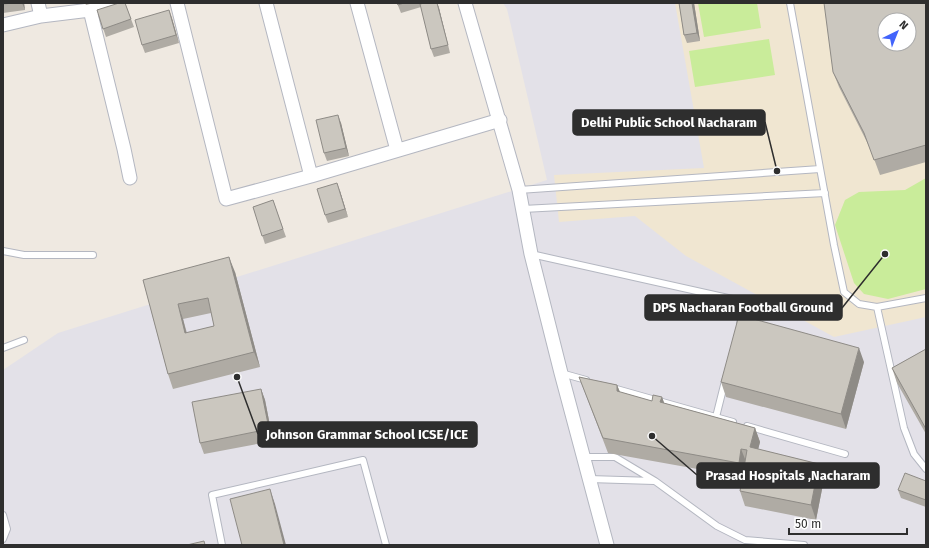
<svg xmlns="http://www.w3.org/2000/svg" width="929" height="548" viewBox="0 0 929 548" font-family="'Fira Sans',sans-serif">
	<rect width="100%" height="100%" fill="#efe9e1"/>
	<path fill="#e3e1e8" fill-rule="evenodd" d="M503,3H926V545H3V370L58,333L547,180L507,9ZM885,20H909V44H885Z"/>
	<path fill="#f0e6d1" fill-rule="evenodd" d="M675,3H926V317L834,337L686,256L635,216L559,222L554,175L704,168ZM885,20H909V44H885Z"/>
	<path fill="#c9ec9a" d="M698,3H757L761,28L704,37Z
		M769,39L775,75L695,87L689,51Z
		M926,178V289L888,299L864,294L854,283L835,225L845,200L859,192L905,190Z"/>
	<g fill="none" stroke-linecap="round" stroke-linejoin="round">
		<g stroke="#b4b7c1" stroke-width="8">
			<path id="lane" d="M790,3L834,245L844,292L859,304L877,307L926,298
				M519,190L820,169
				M523,209L825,193
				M3,251L24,255H93
				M531,254L746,302L740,323
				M877,307L904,428L914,454L926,469
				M3,348L24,340
				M561,373L586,380
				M613,388L733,422
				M716,417L725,381
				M747,426L845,454
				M584,457H615L655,481L717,526L745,540L804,545
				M589,479L654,481
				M3,515L7,529L3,539
				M222,545L212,495L363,460L386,545"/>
		</g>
		<g stroke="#b4b7c1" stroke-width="15">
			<path id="street" d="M38,3L41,16
				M177,3L226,199L311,176L500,120
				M266,3L311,176
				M357,3L397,150
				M465,3L519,190L531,254L561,373L607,545
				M90,10L124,149L130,178
				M3,25L41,16L90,10L114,3"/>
		</g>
		<use href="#lane" stroke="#fff" stroke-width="6"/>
		<use href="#street" stroke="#fff" stroke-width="13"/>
	</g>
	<path fill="#afaba4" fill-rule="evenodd" d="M3,3H24L25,10L3,13Z
		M85,3H94L86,5Z
		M125,3L134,27L106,37L97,10Z
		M397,3H437L439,8L450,53L434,57L431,49L421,7L401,13Z
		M679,3H694L700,41L687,43L684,35Z
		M926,3V162L880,175L870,148L839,87L833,72Z
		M169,10L179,43L145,53L142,45Z
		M341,123L349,156L327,161L324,153Z
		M340,191L348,217L328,223L325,215Z
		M273,200L286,237L265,244L253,207Z
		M235,272L260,367L173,389L168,374L143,280ZM211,313L214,326L187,333L183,319Z
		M926,349V434L897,383L892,368Z
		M864,362L846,429L726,397L721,382Z
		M579,377L617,385L620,392L652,401L662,397L664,403L755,428L760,442L758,449L819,464L824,479L816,520L745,506L740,491L742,477L608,453Z
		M261,389L265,400L273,441L204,454L200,443Z
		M926,481V507L901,498L898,490Z"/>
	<path fill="#8e8b86" d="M22,3H24L25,10Z
		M437,3L439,8L450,53L448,45Z
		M692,3H694L700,41L697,33Z
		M169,10L172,18L179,43L176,35Z
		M338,115L341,123L349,156L346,148Z
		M337,183L340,191L348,217L345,209Z
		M229,257L235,272L260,367L254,352Z
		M178,304L183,319L190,348L185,333Z
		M859,348L864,362L846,429L841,414Z
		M617,385L623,400L617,391Z
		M261,389L265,400L273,441L269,429Z
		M662,397L667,411L660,402Z
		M755,428L760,442L755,462L750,447Z
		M741,449L747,464L744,477L739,463Z
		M819,464L824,479L816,520L811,505Z
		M270,489L275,504L286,545H284Z"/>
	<path fill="#cbc7bf" stroke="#8e8b86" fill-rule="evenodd" d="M3,3H13L3,4Z
		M119,3H125L131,19L103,29L97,10Z
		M397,3H404L398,5Z
		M425,3H437L448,45L431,49L420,4Z
		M679,3H692L697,33L684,35Z
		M824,3H926V145L874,160L864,133L833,72ZM885,20H909V44H885Z
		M169,10L176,35L142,45L135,20Z
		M338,115L346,148L324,153L316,120Z
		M337,183L345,209L325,215L317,189Z
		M273,200L283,229L262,236L253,207Z
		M229,257L254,352L168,374L143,280ZM208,298L214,326L185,333L178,304Z
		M739,315L859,348L841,414L721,382Z
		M926,349V429L892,368Z
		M579,377L617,385V391L652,401L653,395L662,397L660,402L755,428L750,447L819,464L811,505L740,491L747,450L741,449L739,463L603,438Z
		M261,389L269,429L200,443L192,402Z
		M905,473L926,481V500L898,490Z
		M270,489L284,545H242L230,499Z
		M204,541L205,545H187Z"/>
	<path fill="none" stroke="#2e2e2e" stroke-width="1.5" d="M777 171L765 122M885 254L842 308M237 377L258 434M652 436L697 475"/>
	<g fill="#2e2e2e" stroke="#fff" stroke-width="1.5">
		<circle cx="777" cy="171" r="4"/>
		<circle cx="885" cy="254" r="4"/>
		<circle cx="237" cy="377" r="4"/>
		<circle cx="652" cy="436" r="4"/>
	</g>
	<g fill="#2e2e2e" stroke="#2e2e2e" stroke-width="1.5">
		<rect x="573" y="110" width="192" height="25" rx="4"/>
		<rect x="645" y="295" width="197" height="25" rx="4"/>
		<rect x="258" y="422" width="219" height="25" rx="4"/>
		<rect x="697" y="463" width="182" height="25" rx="4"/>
	</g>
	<g font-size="13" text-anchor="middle" font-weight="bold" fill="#fff">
		<text x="669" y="127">Delhi Public School Nacharam</text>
		<text x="743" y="312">DPS Nacharan Football Ground</text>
		<text x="367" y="439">Johnson Grammar School ICSE/ICE</text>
		<text x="788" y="480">Prasad Hospitals ,Nacharam</text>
	</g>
	<rect width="929" height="548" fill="none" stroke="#2e2e2e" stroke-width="8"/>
	<g transform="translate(897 32) rotate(43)"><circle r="19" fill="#ffffff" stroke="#ababab"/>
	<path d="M0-3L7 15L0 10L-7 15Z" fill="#4264fb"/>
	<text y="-6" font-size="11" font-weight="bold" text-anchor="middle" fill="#2e2e2e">N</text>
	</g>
	<path d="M789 528v6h118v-6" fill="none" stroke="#2e2e2e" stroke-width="2"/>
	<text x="795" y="528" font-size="12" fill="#2e2e2e" stroke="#ffffff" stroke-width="3" paint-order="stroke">50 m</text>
</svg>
